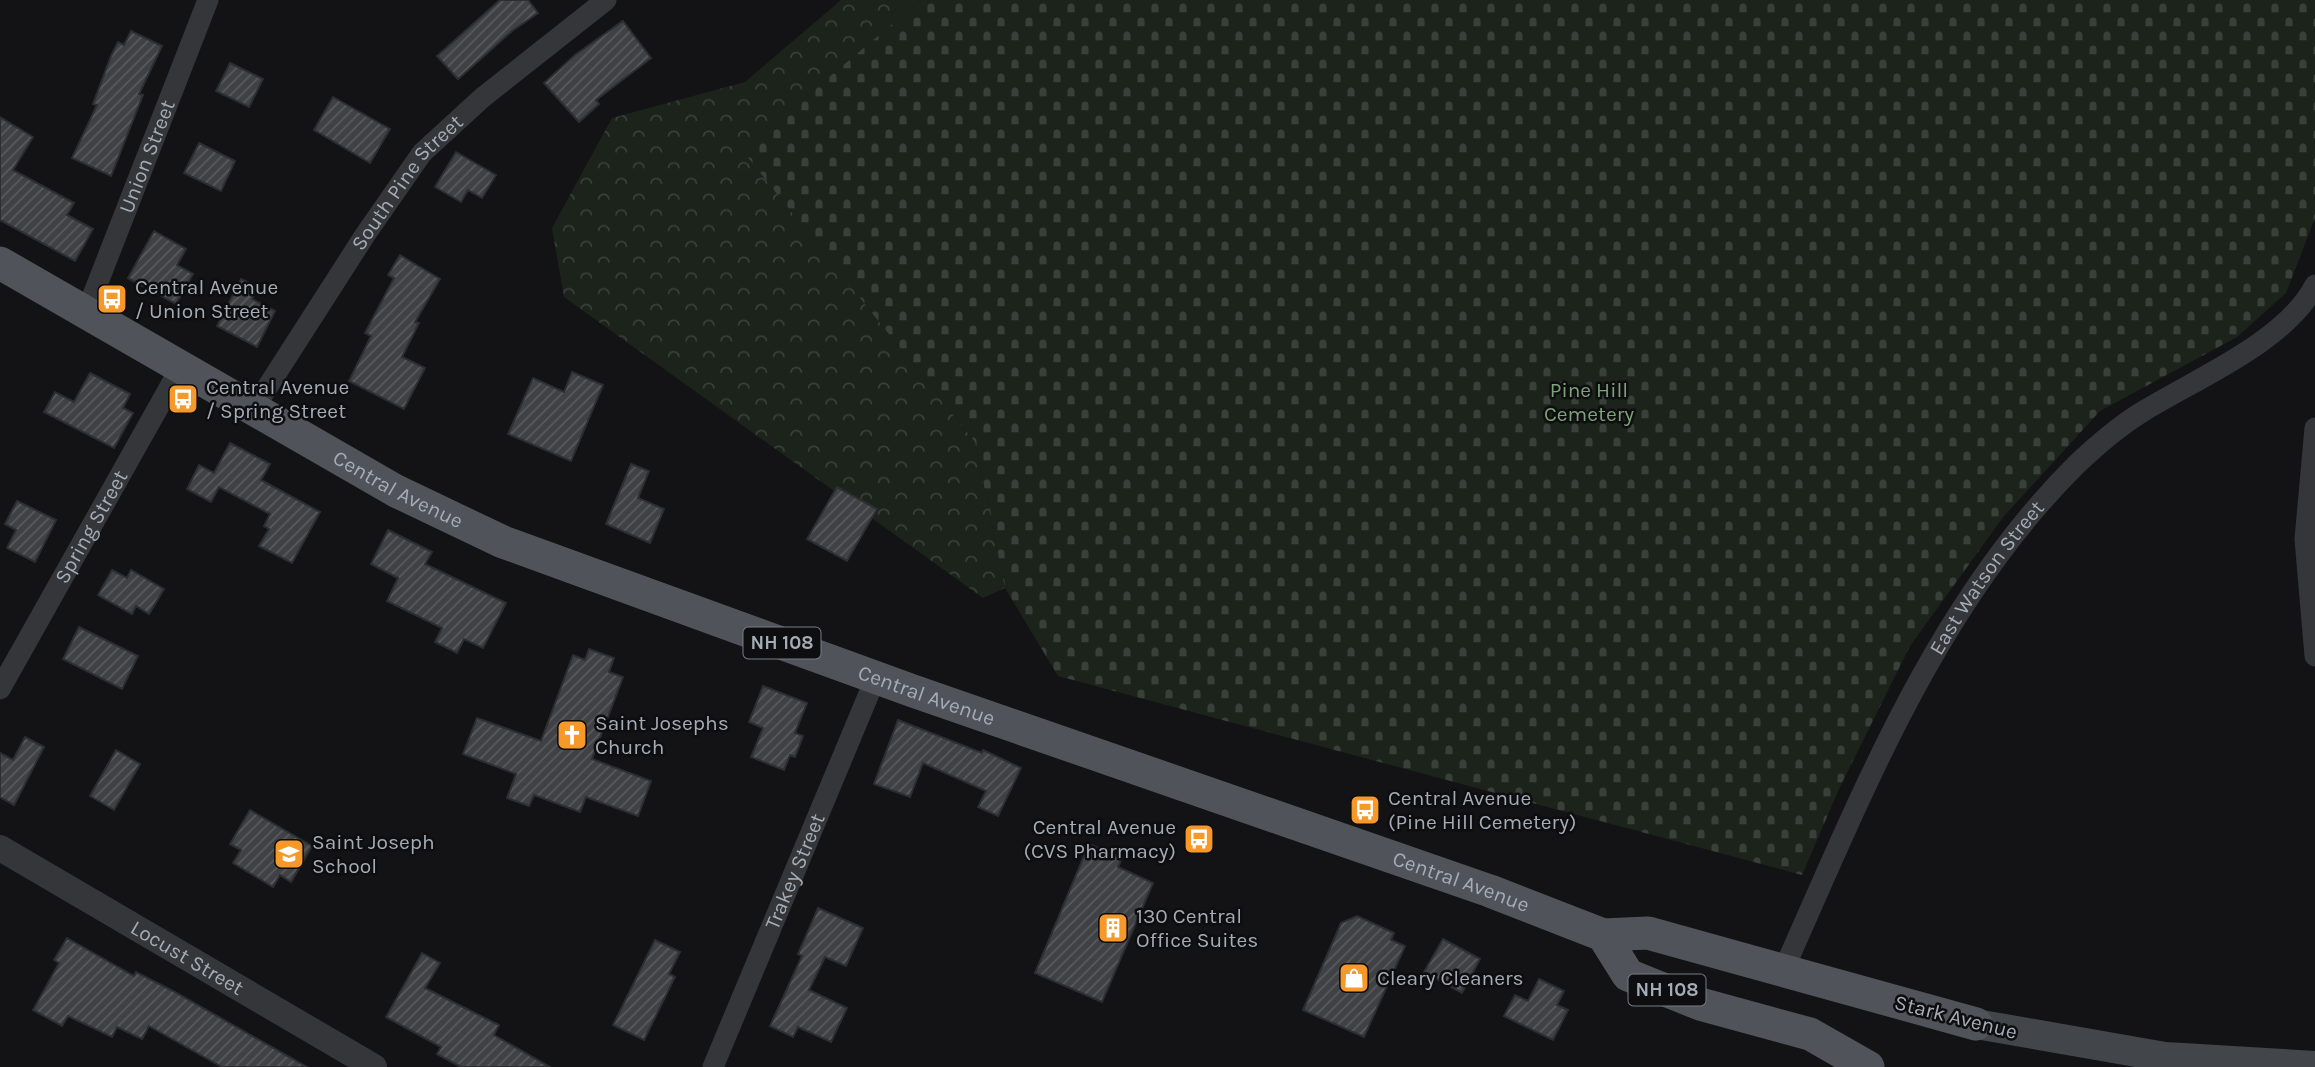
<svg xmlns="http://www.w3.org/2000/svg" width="2315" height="1067" viewBox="0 0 2315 1067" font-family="Karla,sans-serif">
	<defs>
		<pattern id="forest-crowns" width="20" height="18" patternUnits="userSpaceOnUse" patternTransform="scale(1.75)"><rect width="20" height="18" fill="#1b231b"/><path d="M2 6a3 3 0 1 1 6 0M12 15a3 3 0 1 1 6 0" fill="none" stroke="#39403a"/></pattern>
		<pattern id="cemetery-stones" width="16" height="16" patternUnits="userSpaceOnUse" patternTransform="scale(1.75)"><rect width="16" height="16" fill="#1b231b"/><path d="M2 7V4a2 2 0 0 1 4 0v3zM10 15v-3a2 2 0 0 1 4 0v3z" fill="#39403a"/></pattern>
		<pattern id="building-hatch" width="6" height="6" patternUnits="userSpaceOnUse" patternTransform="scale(1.75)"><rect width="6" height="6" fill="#3f4145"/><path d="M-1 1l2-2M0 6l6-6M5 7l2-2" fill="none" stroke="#585a5e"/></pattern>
	</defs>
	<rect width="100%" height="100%" fill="#131315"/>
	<path fill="url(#forest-crowns)" d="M841,0H921L743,150L975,442L1005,588L983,598L564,297L552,228L612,118L745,82Z"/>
	<path fill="url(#cemetery-stones)" d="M921,0H2315V218L2286,293L2237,337L2100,411L2004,516L1910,646L1839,789L1802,875L1058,676L1005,588L975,442L742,150Z"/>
	<path fill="url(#building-hatch)" stroke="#2d2e31" stroke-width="2" d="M500,0H528L538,13L512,31L458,79L437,56Z
		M623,21L651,58L596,100L599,104L579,122L544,83L575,55Z
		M131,31L162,46L139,94L143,95L111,176L72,158L97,105L93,104L111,56L118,42L124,45Z
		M230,63L263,79L249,107L216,91Z
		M333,97L390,129L370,163L314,130Z
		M0,117L33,137L13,170L74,203L67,215L93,229L75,261L0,220Z
		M199,143L235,161L221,191L184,173Z
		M456,152L496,175L482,198L468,190L461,202L435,187Z
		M154,231L186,249L177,265L193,274L176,304L128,278Z
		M400,255L440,279L415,322L419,323L402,357L425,368L404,409L349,381L371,336L365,333L394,278L388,275Z
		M241,279L258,287L252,299L275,311L257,347L217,326Z
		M572,372L603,385L571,461L508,434L533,378L564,392Z
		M90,373L130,394L123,408L133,413L114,448L44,412L55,392L74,402Z
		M230,443L270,464L261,480L320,512L292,563L259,546L269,529L264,526L270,514L219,487L211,502L187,489L199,465L214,473Z
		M631,464L649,471L638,498L664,509L650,543L606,524Z
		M837,487L877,509L847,561L807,539Z
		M17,501L56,520L35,562L7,548L16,530L5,524Z
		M388,530L432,552L425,564L506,603L483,648L464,639L457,653L435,642L442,628L387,601L398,578L371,564Z
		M112,570L127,578L131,570L164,589L149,614L136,606L132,614L98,595Z
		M79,627L138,656L122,689L63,659Z
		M589,649L614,658L609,672L623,677L592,759L651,781L638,816L586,797L580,812L534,795L529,806L507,798L516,774L463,754L477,718L541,741L573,655L585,660Z
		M763,686L807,703L795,733L803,736L795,757L790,755L784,770L751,757L763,728L749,722Z
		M898,720L982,753L983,750L1021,768L998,816L978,807L986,791L923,763L910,797L874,784Z
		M25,737L44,747L14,805L0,797V753L13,760Z
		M116,750L140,764L114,810L90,796Z
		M250,810L312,846L291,882L280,875L273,887L233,863L241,850L230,844Z
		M1089,844L1122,858L1118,867L1153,883L1102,1002L1035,973Z
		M818,908L863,928L846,966L825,957L809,990L847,1008L831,1042L798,1027L793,1037L770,1026L802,956L798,954Z
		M1357,916L1394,933L1391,940L1405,946L1364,1037L1303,1010L1341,923Z
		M67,938L134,976L136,972L173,991L307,1067H222L149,1026L142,1039L117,1027L112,1037L68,1016L62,1026L33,1010L59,963L54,960Z
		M1443,939L1480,959L1462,993L1424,972Z
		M655,940L680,952L669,974L675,977L644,1040L613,1025Z
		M422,953L440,963L425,988L499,1025L494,1035L550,1067H461L437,1054L441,1047L386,1017Z
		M1539,979L1564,991L1557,1005L1568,1010L1553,1040L1504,1016L1515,995L1528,1001Z"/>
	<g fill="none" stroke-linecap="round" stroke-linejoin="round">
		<g stroke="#34363a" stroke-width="21">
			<path id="s1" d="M86,313L208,0"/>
			<path id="s2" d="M254,408L365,235L422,153L482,98L606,0"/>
			<path d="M2315,428L2305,539L2315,656"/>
			<path id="s3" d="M0,689L181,367"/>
			<path id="s4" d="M1783,971C1862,794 1936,604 2076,465C2097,445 2118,427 2142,412C2195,379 2286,342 2315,285"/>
			<path id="s5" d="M713,1067L876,677"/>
		</g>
		<path stroke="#34363a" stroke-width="26" id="s6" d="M0,848L374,1067"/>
		<path stroke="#42454a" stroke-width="30" d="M1976,1024L2165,1057L2315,1066"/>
		<g stroke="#505359" stroke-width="33">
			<path id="s7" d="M0,263L396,491L503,542L913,691L1490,891L1603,935L1628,975L1700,1004L1810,1034L1868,1067"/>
			<path d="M1603,935L1648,933L1976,1024"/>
		</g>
	</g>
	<defs>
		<g id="bus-square" transform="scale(1.575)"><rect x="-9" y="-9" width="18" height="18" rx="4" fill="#f79929" stroke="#0e0e10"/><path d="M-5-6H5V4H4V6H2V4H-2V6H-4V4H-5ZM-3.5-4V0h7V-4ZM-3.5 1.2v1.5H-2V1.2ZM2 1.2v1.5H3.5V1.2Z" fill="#fff"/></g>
		<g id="church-square" transform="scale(1.575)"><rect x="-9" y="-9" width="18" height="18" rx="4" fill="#f79929" stroke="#0e0e10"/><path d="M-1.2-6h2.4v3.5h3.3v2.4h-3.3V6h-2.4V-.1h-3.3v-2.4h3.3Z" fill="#fff"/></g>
		<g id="school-square" transform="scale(1.575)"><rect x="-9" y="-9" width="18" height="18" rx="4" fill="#f79929" stroke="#0e0e10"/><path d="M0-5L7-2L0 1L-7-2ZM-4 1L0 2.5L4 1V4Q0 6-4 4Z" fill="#fff"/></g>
		<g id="building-square" transform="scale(1.575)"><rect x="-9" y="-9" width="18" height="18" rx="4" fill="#f79929" stroke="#0e0e10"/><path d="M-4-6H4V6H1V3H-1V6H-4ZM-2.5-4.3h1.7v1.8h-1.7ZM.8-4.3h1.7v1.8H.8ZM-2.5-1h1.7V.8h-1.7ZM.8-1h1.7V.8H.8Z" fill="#fff"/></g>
		<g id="shop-square" transform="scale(1.575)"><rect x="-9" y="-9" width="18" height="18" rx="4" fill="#f79929" stroke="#0e0e10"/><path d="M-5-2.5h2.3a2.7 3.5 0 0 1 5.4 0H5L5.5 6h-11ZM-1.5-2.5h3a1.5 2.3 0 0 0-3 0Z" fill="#fff"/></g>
	</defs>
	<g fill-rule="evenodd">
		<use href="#bus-square" x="112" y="299"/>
		<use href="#bus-square" x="183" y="399"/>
		<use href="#church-square" x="572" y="735"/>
		<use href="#bus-square" x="1365" y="810"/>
		<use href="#bus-square" x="1199" y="839"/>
		<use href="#school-square" x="289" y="854"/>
		<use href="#building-square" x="1113" y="928"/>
		<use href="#shop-square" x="1354" y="978"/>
	</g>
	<g text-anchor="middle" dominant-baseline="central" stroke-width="5" stroke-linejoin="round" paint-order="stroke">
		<g fill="#0e0e10" stroke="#777d84" stroke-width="2">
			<rect x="743.5" y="627.5" width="77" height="31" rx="5"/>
			<rect x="1628.5" y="974.5" width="77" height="31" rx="5"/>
		</g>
		<g font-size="19" font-weight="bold" fill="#a4acb6">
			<text x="782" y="643">NH 108</text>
			<text x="1667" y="990">NH 108</text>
		</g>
		<g font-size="21" fill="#a4acb6" stroke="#0e0e10">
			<text stroke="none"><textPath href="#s1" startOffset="168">Union Street</textPath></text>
			<text stroke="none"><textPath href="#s2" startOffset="273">South Pine Street</textPath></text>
			<text stroke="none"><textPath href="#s7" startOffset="458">Central Avenue</textPath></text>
			<text stroke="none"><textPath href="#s3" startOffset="186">Spring Street</textPath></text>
			<text stroke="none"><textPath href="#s4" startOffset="444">East Watson Street</textPath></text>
			<text stroke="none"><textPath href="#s7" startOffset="1026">Central Avenue</textPath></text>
			<text stroke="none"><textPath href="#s5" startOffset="212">Trakey Street</textPath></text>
			<text stroke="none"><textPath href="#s7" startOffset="1592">Central Avenue</textPath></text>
			<text stroke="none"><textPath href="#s6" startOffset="217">Locust Street</textPath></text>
			<text transform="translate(1956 1017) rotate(14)">Stark Avenue</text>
		</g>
		<g font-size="21" fill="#a4acb6" stroke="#0e0e10" text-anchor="start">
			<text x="135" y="287">Central Avenue<tspan x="135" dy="24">/ Union Street</tspan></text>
			<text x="206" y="387">Central Avenue<tspan x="206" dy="24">/ Spring Street</tspan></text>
			<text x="595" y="723">Saint Josephs<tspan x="595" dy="24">Church</tspan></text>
			<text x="1388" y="798">Central Avenue<tspan x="1388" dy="24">(Pine Hill Cemetery)</tspan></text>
			<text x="1176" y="827" text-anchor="end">Central Avenue<tspan x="1176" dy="24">(CVS Pharmacy)</tspan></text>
			<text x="312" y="842">Saint Joseph<tspan x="312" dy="24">School</tspan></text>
			<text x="1136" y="916">130 Central<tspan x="1136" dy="24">Office Suites</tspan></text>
			<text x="1377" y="978">Cleary Cleaners</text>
		</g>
		<g font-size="21" fill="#7da27a" stroke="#0e0e10">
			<text x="1589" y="390">Pine Hill<tspan x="1589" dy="24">Cemetery</tspan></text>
		</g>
	</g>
</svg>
